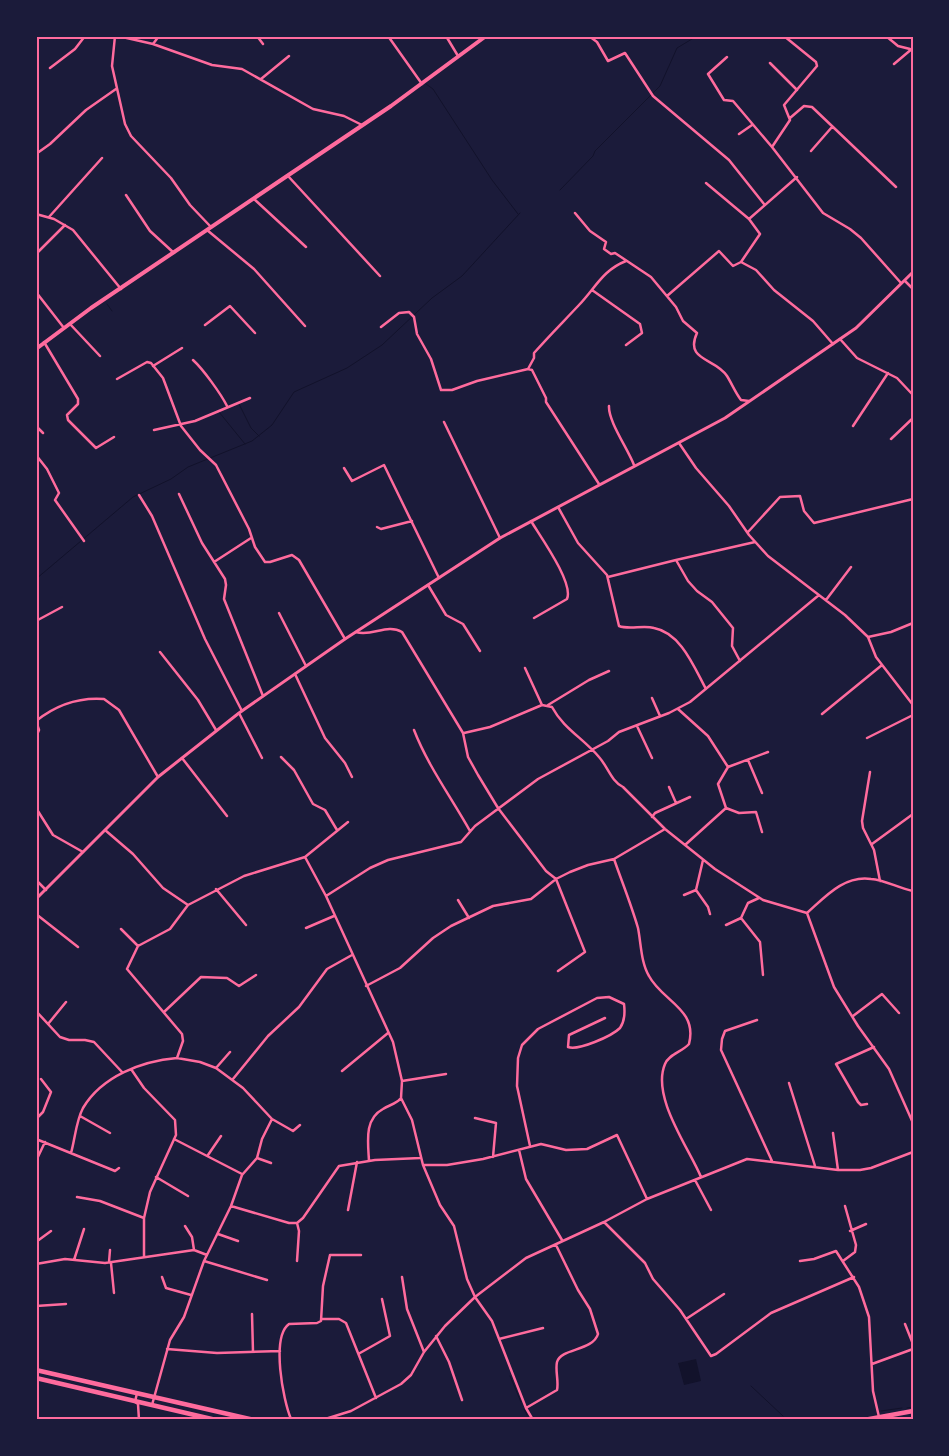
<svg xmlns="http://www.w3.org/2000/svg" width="949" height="1456" viewBox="0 0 949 1456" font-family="Mulish,sans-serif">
	<rect width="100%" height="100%" fill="#1b1b3a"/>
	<path fill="#12122b" d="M696,1359L701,1381L684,1385L678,1363Z"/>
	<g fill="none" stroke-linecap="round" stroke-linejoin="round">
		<path stroke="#12122b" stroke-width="1" d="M426,84L433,89L492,180L518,214
			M560,190L593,156L595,151L660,86L677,48L697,36
			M107,304L112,311
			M239,404L251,428L259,436
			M219,412L245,444
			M36,579L133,497L171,479L188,467L252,441L272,425L294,392L347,368L382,345L432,298L462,276L520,213
			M510,1376L521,1402
			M751,1386L783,1416
			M907,1408L913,1407
			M524,1409L527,1415
			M881,1411L902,1408
			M529,1418L530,1420"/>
		<path stroke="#ff6b9d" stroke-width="2.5" d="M115,36L112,66L125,124L131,136L171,178L190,205L211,227
			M118,36L153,44L212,65L242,69L313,109L344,116L362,125
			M257,36L263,44
			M388,36L422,84
			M446,36L458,56
			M589,36L597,42L608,61L625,53L653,96L729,160L764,204
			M886,36L898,46L910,49
			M153,44L159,36
			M727,57L708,74L724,100L733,101L772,147L823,213L850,229L861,238L901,283
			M770,63L797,90
			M894,64L913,48
			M50,68L75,49L85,36
			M261,79L289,56
			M790,118L804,106L812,107L896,187
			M739,134L752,125
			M772,147L790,120L784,105L817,66L816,62L784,36
			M811,151L832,127
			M36,154L50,144L86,110L116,89
			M288,176L380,276
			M706,183L749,219
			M126,195L150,231L174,253
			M254,199L306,247
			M575,213L590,231L606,242L604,249L611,254L615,253L651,277L676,307L683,321L697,333C684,361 716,358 727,376C732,384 735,392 741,400L749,401
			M36,214L54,219L73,230L121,289
			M49,217L102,158
			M207,230L254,269L305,326
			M36,254L65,225
			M741,262L760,234L749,219L797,177
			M905,281L913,289
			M592,290L640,324L642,333L626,345
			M36,292L64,328
			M667,296L719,251L733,266L741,262L756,270L774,290L813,321L833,344
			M70,324L100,356
			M205,325L230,306L255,333
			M381,327L399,313L409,312L414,317L417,334L431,359L441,390H452L477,381L528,369L532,370L546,398V402L599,484
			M840,339L857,358L897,378L913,395
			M44,342L78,399V404L67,415L68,420L96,448L114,437
			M193,360C203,369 221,394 227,406
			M153,366L182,348
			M528,369L534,358V353C549,336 564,321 579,305C596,287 603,270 626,261
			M117,379L147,362L151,363L163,378L181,426L200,450L216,465L249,529L255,547L265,562H270L292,555L299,560L345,639
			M609,406C608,421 628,449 634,465
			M444,422L500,538
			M36,426L43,433
			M853,426L888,373
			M154,430L195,421L250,398
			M891,439L913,418
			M679,443L696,468L729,506L749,535L768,556L845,615L868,637L876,657L913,705
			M36,455L47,469L59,493L55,500L84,541
			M344,468L352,481L384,465L439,578
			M179,494L202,543L225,579L226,585L224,599L263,696
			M139,495L152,516L205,639L242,711
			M558,507L578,543L607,575L619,626C629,630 643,625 654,628C681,633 694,667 706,689
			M531,521C540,536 574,583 567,599L534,618
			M377,527L381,529L412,521
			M748,532L780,497L800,496L804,511L814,523L913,499
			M676,560L755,542
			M214,562L251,538
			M608,577L676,560L688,581L697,591L712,602L733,628L732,646L740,661
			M428,585L446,615L463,624L480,651
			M826,600L851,567
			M279,613L306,666
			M36,621L62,607
			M356,632C372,637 387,623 402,632L463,733L468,757L478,775L498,808L546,871L556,879L585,952L558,971
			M868,637L891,632L913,623
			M160,652L198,700L216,730
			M525,668L542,705
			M295,674L325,738L345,763L352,777
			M652,698L660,716
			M548,705L589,680L609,671
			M678,709L708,736L728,767
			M239,713L262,758
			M822,714L882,665
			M637,726L652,758
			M414,730C428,766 451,797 470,831
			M464,733L490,727L542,705L552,707C563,728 584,739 599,757C608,767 611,781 623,787L665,829L715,869L763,900L807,913
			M36,737L39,730L36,721C56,705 78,697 104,699L119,710L158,777
			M867,738L913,715
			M281,757L294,770L313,804L325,810L337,830
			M182,758L227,816
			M748,760L762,793
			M870,772L862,821L863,828L874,850L880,881
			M669,787L676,803
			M36,808L53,835L83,852
			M726,808L739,813L756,812L762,832
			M652,817L655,813L690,797
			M105,830L133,854L163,888L188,905L244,876L305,857L326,896L393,1042L402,1081L401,1098L412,1120L423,1165L440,1205L454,1226L467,1279L475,1297L492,1321L526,1408L533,1420
			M872,844L913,814
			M685,845L726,808L718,784L728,767L768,752
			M305,857L348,822
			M614,859C622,882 631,904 638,928C641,943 641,963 649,976C662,1001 698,1009 689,1044C682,1052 669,1054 665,1064C651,1097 689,1148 701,1177
			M36,880L46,890
			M216,889L246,925
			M696,890L708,907L710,914
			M684,895L696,890L703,860
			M326,896L370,868L388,860L461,842L475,826L538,779L608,741L619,732L669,713L690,702L819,595
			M458,900L469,918
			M807,913L834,987L858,1026L889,1069L913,1123
			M807,913C825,897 844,875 871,879C885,880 898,888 913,891
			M36,914L78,947
			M741,918L760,942L763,975
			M726,925L741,918L748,903L759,898
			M306,928L334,916
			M121,929L138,946
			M366,986L400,968L433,938L451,926L493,906L531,899L556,879L570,872L588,865L614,859L665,829
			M36,1011L60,1037L69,1040H85L94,1042L122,1072
			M164,1012L201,977L227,978L239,986L256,975
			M853,1016L882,994L899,1013
			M757,1020L725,1031L722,1039L721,1050L772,1161
			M48,1024L66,1002
			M177,1058L200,1062L216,1068L243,1088L272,1119L293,1131L300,1125
			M216,1068L230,1052
			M131,1069L144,1088L175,1120L176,1135L150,1192L144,1218V1257
			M342,1071L388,1033
			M233,1079L268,1036L299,1007L327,969L352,955
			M402,1081L446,1074
			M789,1083L815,1166
			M867,1104L861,1105L858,1102L836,1064L874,1047
			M80,1116L110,1133
			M475,1118L496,1123L493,1157
			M36,1119L43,1112L51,1092L41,1079
			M833,1133L838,1170
			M36,1139L115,1171L119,1168
			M174,1139L242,1174
			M530,1146L517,1086L518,1058L522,1045L538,1029L597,998L609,997L624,1004C625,1012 625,1021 620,1028C612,1036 578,1051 568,1047L569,1035L605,1018
			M519,1150L526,1179L562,1240
			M71,1153C75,1139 76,1121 83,1108C102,1076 142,1061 177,1058L183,1041L182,1034L127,969L138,946L170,929L188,905
			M208,1155L221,1136
			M257,1158L262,1139L272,1119
			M36,1161L45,1142
			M369,1161C368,1142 364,1119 383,1109C389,1105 396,1104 400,1099
			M423,1165H447L483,1159L541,1144L566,1150L587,1149L617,1135L647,1199
			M156,1177L188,1196
			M695,1180L711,1210
			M77,1197L100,1201L144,1218
			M231,1206L289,1223H297L303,1218L339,1166L375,1160L420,1158
			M348,1210L357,1162
			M604,1222L645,1263L653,1279L680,1310L711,1356L716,1354L771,1313L854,1277
			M297,1223L299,1231L297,1261
			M185,1226L192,1237L194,1250
			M850,1231L866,1224
			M218,1234L238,1241
			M36,1242L51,1231
			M74,1260L84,1229
			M204,1261L267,1280
			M800,1261L814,1259L836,1251L859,1287L869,1317L873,1391L879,1417
			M843,1261L855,1252L856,1245L845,1206
			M109,1262L110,1250
			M111,1263L114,1293
			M36,1264L65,1259L105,1263L194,1250L207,1255
			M162,1277L166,1288L191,1295
			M402,1277L407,1309L424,1352
			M36,1306L66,1304
			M252,1314L253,1352
			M322,1319H339L346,1323L376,1398
			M686,1319L724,1294
			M905,1324L913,1344
			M436,1336L449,1362L462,1400
			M499,1339L543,1328
			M167,1349L217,1353L280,1351
			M360,1353L390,1336L382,1299
			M872,1364L913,1349
			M137,1393L135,1402L138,1404L139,1420
			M152,1405L170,1340L184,1317L204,1261L231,1206L242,1175L257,1158L271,1163
			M526,1408L557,1390C559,1381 555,1371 557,1362C561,1348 593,1351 598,1334L590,1309L578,1290L556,1245
			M291,1419C283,1400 271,1337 289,1324L317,1323L321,1321L323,1286L330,1255H361
			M289,1420H303
			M322,1420L351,1411L401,1384L411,1375L424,1352L445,1326L475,1297L526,1258L604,1222L647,1199L747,1159L838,1170H860L871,1168L913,1152"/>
		<path stroke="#ff6b9d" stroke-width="3" d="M36,899L158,777L239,713L345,639L500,538L725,418L856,328L913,272"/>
		<path stroke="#ff6b9d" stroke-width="4" d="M36,349L91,308L391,106L486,36"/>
		<path stroke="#ff6b9d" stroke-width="4.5" d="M36,1370L254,1420
			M36,1378L216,1420
			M864,1420L913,1411"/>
	</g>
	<rect width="949" height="1456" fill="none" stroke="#1b1b3a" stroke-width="75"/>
	<rect x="38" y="38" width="874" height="1380" fill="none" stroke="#ff6b9d" stroke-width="2"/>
</svg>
